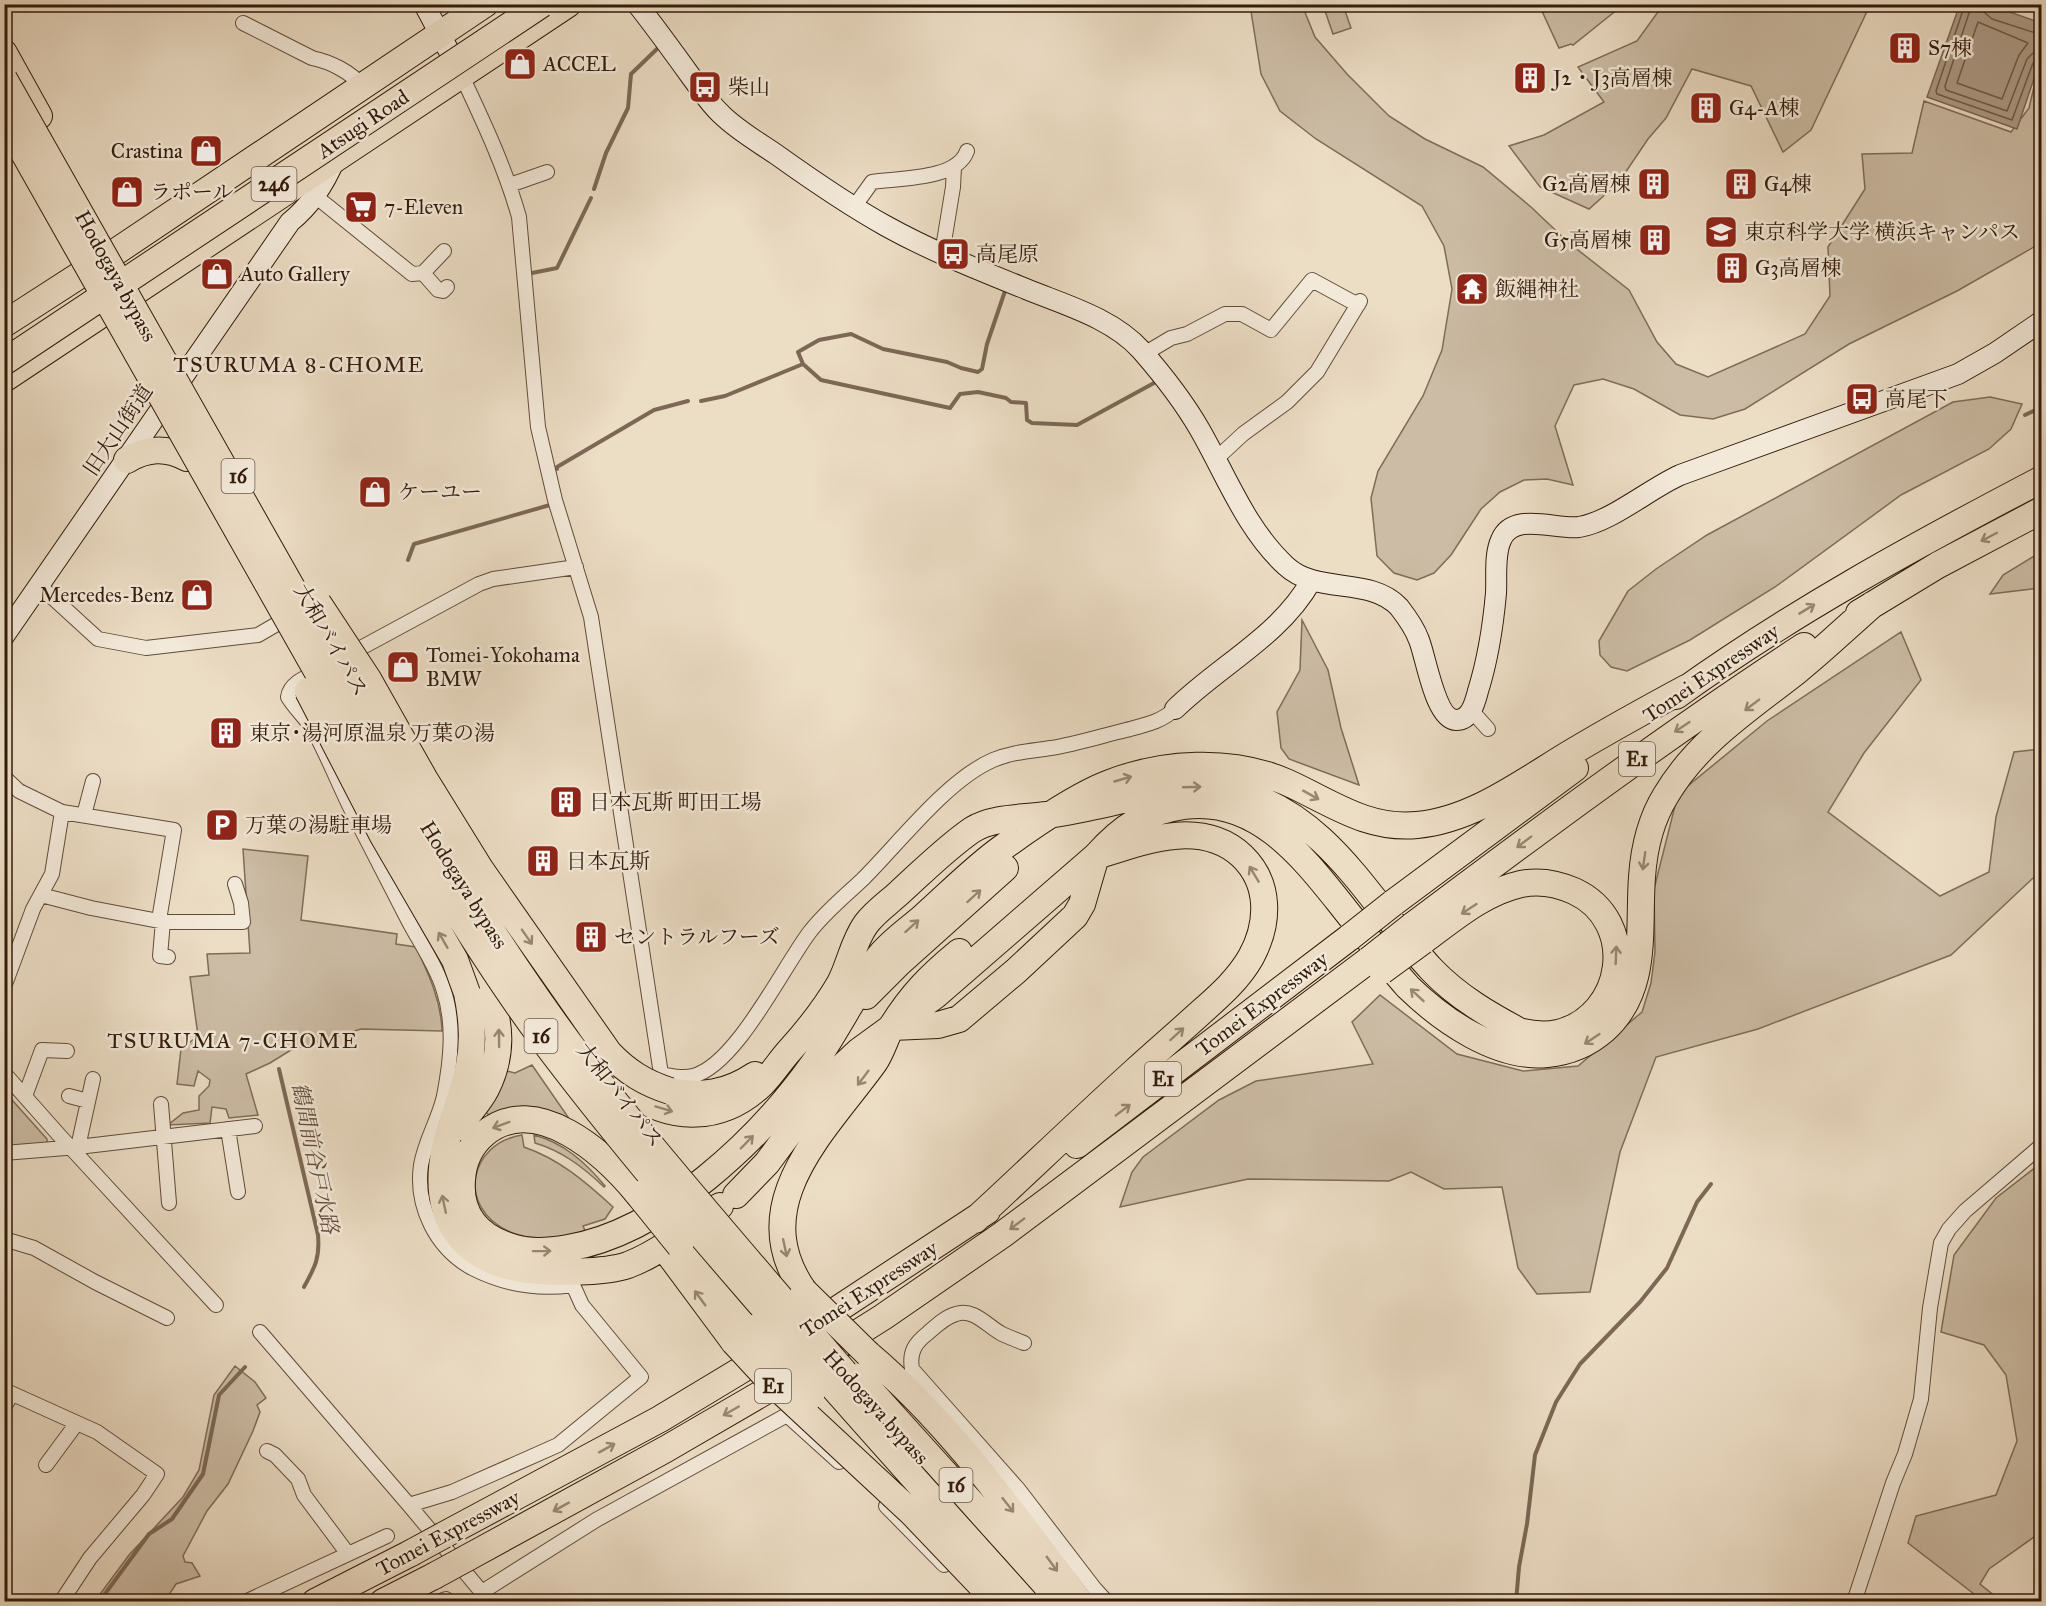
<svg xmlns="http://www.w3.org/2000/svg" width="2046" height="1606" viewBox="0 0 2046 1606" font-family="'IM FELL Great Primer','Noto Serif JP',serif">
	<rect width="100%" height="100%" fill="#ecddc5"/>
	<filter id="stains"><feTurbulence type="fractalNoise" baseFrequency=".00333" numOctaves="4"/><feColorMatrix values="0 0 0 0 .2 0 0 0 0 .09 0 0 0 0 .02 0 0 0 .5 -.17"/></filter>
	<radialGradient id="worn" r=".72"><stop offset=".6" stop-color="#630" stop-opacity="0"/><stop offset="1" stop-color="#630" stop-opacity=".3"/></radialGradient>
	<path fill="#ccbca5" stroke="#7f6c58" stroke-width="1.5" d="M1250,5H1302L1315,37L1347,74L1389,116L1425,139L1483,167L1531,207L1569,243L1629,290L1657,342L1676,364L1708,377L1805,334L1830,296L1828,247L1865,189L1862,154L1912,153L1924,101L2011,132L2029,108L2041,57V243L1957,291L1849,344L1745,409L1713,419L1680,415L1634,389L1603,379L1574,385L1555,426L1573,485L1547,479L1524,480L1500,492L1481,509L1451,555L1434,573L1417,580L1394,573L1377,556L1371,498L1378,471L1423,396L1442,350L1452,289L1444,246L1422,206L1316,139L1280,111L1261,74Z
		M1323,5H1343L1351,28L1333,34Z
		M1543,5V4L1623,5L1573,45L1571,44L1559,48L1541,9Z
		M1663,5H1870L1811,130L1783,152L1751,86L1692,69L1666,118L1648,139L1619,182L1589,209L1540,187L1509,146L1544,135L1604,102L1578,67L1637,41Z
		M1990,397L2022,404L2011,429L1989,449L1901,495L1775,587L1690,640L1627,671L1611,667L1600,655L1599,641L1628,591L1656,569L1707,535L1953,402Z
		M2041,552V588L1990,594L2003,575Z
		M1302,620L1328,670L1341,728L1359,785L1289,759L1281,748L1277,712L1300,670Z
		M1901,632L1921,680L1864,753L1828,812L1940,896L1989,872L1996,817L2014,752L2041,749V873L2032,879L1951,955L1758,1029L1656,1057L1620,1152L1590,1292L1537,1294L1518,1268L1502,1187L1444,1189L1411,1172L1389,1181L1248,1179L1120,1207L1132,1172L1143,1157L1219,1100L1256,1081L1373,1064L1352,1022L1380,995L1457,1054L1523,1071L1578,1066L1642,1012L1651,983L1655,952L1654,889L1678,794L1767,721Z
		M243,849L308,856L301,920L397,934L396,944L416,947C429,975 441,1000 442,1031L361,1029L291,1050L270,1063L246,1074L258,1115L229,1118L226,1109L212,1107L210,1123L168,1125L183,1113L199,1110V1096L209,1086L210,1080L198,1071L194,1086L177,1084L181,1049L198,1036L190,977L209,975L207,954L250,953Z
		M532,1065L568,1117L564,1118C538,1105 516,1104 489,1115L482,1109L503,1070L515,1073Z
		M4,1091L47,1139V1144L5,1148Z
		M522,1135L524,1147C559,1159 586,1182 613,1207L605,1219L583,1226L586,1233C561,1237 532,1243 508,1231C457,1207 468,1144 522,1135Z
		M534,1135C564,1143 585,1162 605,1186L604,1187C583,1167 562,1151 535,1143Z
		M2041,1163V1532L1989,1569L1980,1584L2001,1601H1972L1974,1594L1908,1543L1916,1516L1996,1495L2017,1441L2006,1375L1984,1345L1941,1332L1954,1255L1996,1198Z
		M235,1366L255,1382L266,1398L257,1405L260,1412L253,1431L228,1484L207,1511L183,1556L185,1562L192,1563L200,1576L176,1584L165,1601H95L129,1555L183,1497L199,1470L214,1395Z"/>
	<path fill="#ad9b86" stroke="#7c6855" stroke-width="1.5" d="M1960,4L1990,5L2041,23V58L2017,129L1927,97Z"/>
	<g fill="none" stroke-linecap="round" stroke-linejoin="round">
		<path stroke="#705b48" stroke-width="1.5" d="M1965,4L1936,91L1937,94L2012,120L2033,63L2037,60L2042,59
			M1972,4L1945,86L1946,90L2007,111L2027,59L2033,53L2042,51
			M1984,4L1985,13L1992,19L2042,35
			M1978,22L2028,43L2019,55L2002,99L1957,83Z"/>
		<path stroke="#7c6855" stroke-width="4" d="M594,189L606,153L628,108L631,74L659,47
			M532,273L557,268L591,198
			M1005,291L987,344L982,369L978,372L961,368L947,362L883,349L851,334L819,340L798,352L803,364L821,380L950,408L960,394L978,392L1006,398L1011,402L1026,403L1027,420L1032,423L1077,425L1154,383
			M701,401L725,396L803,364
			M2025,415L2042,407
			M557,469V467L654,410L688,401
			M408,560L414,544L550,505
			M279,1069L318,1235C320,1258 315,1267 304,1287
			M99,1602L149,1534L172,1519L203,1474L219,1395L245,1367
			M1516,1602L1519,1567L1527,1524L1535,1455L1556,1402L1580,1364L1640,1302L1667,1268L1697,1202L1711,1184"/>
		<g stroke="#604c3a" stroke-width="16">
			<path id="street" d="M243,23L312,58C331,62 351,72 363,87
				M461,74C483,121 505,167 519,217L538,427L555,500L591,617L661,1074C672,1076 682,1079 693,1076C736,1065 782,969 809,933C824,913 844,897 863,879C900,842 947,780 993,760C1012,752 1031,751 1051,748C1076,744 1101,736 1126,730C1145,725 1161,722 1175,709
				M510,185L547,172
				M314,195L412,274L423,273L438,290L443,291L447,287
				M854,207L872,182C899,178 957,180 967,151
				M942,254L953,187L954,167
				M423,273L444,251
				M1144,354L1171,338L1187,334L1225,314H1242L1271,330L1312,280L1358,305
				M1215,460L1243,434L1287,402L1317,372L1360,301
				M40,586L98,639L146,648L258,635L282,621
				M346,656L479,584L493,579L576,567
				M321,670C309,676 290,682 288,697C296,710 308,720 315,733C329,759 339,785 352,811C370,846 388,881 406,916C418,940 435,963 443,988C455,1023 451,1060 444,1096C439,1119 425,1141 421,1165C415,1206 436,1248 472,1268C503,1284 538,1290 573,1285L582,1305L641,1377L558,1445L452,1492L409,1505
				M1471,710L1488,729
				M4,777L19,791L62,812L174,830L159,920
				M84,815L93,781
				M41,895L91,908L164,922H243L241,903L235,884
				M163,921L160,956L168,957
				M4,987L33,909L52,874L62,812
				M4,1073L59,1135L216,1305
				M25,1096L42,1050L67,1051
				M69,1096L88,1101
				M161,1104L169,1203
				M228,1129L238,1192
				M78,1147L93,1079
				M4,1153L78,1147L255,1126
				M4,1239L34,1248L95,1282L167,1318
				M260,1332L409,1505L490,1602
				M1024,1343C1016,1340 1009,1337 1002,1334C987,1326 974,1308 956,1314C945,1317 936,1326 928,1333C915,1343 909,1352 912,1369L1019,1490L1095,1589L1107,1602
				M4,1390L97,1432L157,1474L143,1495L90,1558L61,1602
				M4,1407L12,1394
				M267,1451L275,1455L298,1479L304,1495L348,1554
				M46,1465L77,1423
				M886,1506L944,1565
				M482,1592L596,1520L787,1415L839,1462
				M245,1602L387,1536
				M438,1602L446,1599L451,1602
				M1854,1602L1893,1483L1905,1454L1921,1399L1930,1308L1941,1243L1949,1229L1965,1211L2042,1145"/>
		</g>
		<g stroke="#321b0b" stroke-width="22">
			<path id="secondary" d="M424,4L461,74
				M637,4C656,28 674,53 692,78C701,90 710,104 721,114C737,130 758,142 777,155C812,180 848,205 886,226C931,251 979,270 1026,289C1065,305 1112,318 1141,350C1162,374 1184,402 1200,430C1227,477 1246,529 1286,566C1317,595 1370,576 1399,607C1406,616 1415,629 1419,640C1426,657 1435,719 1456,720C1471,720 1475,702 1478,691C1488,659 1493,627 1496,593C1497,577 1494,555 1501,540C1513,511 1556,530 1579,527C1611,522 1649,489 1680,475L1958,374L1995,353L2042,321
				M4,636L290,222C310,206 325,183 335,159
				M1175,709C1220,665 1280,636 1311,581"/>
		</g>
		<g stroke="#321b0b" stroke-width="28">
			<path id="highway" d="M4,53L39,116
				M4,324L114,253L485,4
				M4,379L568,4
				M127,460C147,448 166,447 187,458
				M1859,613L1938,565L2042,510
				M1676,696C1791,613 1916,545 2042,479
				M1393,903L1575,768
				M1412,926C1541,829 1669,734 1804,646
				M1423,941C1453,919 1484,892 1521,884C1540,880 1556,883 1574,891C1639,921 1626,1016 1558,1033C1540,1037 1522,1033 1505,1027
				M534,976C550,996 566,1016 582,1037C596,1055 609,1076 628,1090C671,1123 722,1122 762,1084C772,1074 780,1061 790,1050C809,1029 826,1007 840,983C850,964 853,942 866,924C875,912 888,903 899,893C922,872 946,848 972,830C992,817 1024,818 1047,815C1062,813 1077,810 1091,807C1143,798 1182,776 1236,791C1331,817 1370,904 1432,970C1458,997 1489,1015 1521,1032
				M467,993C472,1017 474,1041 469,1065C464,1093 451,1120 445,1148C431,1215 459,1262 529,1270C554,1273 605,1273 628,1265C660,1253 693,1226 720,1206
				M866,996L899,963L1005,868
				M892,1027L938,1025L959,1019L1016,971L1075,916L1082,904L1096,856
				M670,1091C701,1098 728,1093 755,1075
				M459,1127C467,1114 479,1103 486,1089C513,1036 491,993 467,944
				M1077,1145L1350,937
				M638,1194C606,1155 536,1090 484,1134C470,1146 463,1162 462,1180C459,1217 481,1239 515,1248C532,1253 551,1251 568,1248C663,1232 760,1139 814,1063C831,1039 845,1013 860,988C866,978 871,967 878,958C889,943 908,930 923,917C949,894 974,868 1002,848C1031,827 1074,797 1107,784C1162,762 1231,758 1286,782C1329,801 1366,830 1417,825C1474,820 1525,780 1574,751C1611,729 1649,708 1688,687
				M736,1195L767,1163L810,1105L844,1065L859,1051L936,995L1096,856C1122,827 1144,812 1184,806C1254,796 1300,853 1339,902C1362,931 1384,960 1408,987C1442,1020 1497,1059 1547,1054C1569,1052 1588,1044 1604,1030C1649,990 1638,930 1642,877C1644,848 1651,819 1666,795C1698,741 1749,709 1797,671C1823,650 1847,627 1872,605
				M975,1220C1028,1171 1081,1120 1135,1071C1156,1052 1178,1033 1199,1014C1218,997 1238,980 1251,957C1269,924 1271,884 1242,856C1202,819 1146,840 1100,855
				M683,1249L751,1328
				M668,1253L734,1342
				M804,1291C743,1204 825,1131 874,1063C882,1052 885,1038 892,1026C912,994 930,976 959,952
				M812,1326L987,1211
				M868,1354C952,1425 1014,1515 1080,1602
				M851,1369L1061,1602
				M811,1396L890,1468
				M444,1535L660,1419L771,1352
				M467,1558L666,1449L764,1392L883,1317L1002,1235L1369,960
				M315,1602L411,1553
				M383,1602L434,1576"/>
		</g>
		<use href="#street" stroke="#f3e9d9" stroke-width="14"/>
		<use href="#secondary" stroke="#f3e9d9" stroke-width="20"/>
		<use href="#highway" stroke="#ecddc5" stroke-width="26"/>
		<g stroke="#321b0b" stroke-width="28" stroke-linecap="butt">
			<path id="highway-bridge" d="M4,79L437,844C489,928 542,1011 604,1088C682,1185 764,1279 845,1373
				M4,118L421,855C458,914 494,973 535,1029C600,1117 671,1201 743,1284C835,1391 930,1496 1025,1602
				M4,362L542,4
				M318,603L368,679L424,778L481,870L609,1053C627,1072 645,1083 670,1091
				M308,691L383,836L455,960L467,993
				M1350,937L1393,903
				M1369,960L1412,926
				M1382,971L1423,941
				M638,1194L680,1246
				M804,1291L868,1354
				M751,1328L811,1396
				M734,1342L770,1381L912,1513L997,1602
				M411,1553L444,1535
				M434,1576L467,1558"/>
		</g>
		<use href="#highway-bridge" stroke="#ecddc5" stroke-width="26"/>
	</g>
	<defs><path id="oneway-shaft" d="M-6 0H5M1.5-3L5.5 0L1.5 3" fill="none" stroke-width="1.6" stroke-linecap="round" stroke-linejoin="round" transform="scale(1.5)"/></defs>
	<g stroke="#988671">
		<use href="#oneway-shaft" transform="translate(1989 537) rotate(152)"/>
		<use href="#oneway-shaft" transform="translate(1807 609) rotate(-31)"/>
		<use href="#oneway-shaft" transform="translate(1752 705) rotate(143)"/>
		<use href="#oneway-shaft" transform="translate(1682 727) rotate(146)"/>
		<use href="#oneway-shaft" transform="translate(1123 779) rotate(-16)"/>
		<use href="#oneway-shaft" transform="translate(1192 787) rotate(-2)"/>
		<use href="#oneway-shaft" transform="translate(1311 795) rotate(29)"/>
		<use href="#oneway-shaft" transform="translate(1524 842) rotate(143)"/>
		<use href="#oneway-shaft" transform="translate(1644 861) rotate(98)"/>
		<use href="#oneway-shaft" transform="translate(1254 874) rotate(-121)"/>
		<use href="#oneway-shaft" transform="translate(974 896) rotate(-42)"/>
		<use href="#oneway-shaft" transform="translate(1469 909) rotate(147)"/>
		<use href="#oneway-shaft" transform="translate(912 926) rotate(-42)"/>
		<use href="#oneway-shaft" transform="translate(527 937) rotate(55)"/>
		<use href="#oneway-shaft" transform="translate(443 940) rotate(-120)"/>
		<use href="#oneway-shaft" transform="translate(1616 955) rotate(-88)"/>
		<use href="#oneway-shaft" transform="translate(1417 995) rotate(-137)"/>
		<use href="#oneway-shaft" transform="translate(1177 1034) rotate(-42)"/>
		<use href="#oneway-shaft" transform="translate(499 1038) rotate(-91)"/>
		<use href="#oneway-shaft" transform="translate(1592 1039) rotate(146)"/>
		<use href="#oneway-shaft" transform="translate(863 1078) rotate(127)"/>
		<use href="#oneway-shaft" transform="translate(664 1109) rotate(17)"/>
		<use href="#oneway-shaft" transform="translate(1123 1110) rotate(-37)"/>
		<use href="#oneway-shaft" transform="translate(501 1125) rotate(160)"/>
		<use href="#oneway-shaft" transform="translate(747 1142) rotate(-46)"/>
		<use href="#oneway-shaft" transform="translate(444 1204) rotate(-102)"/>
		<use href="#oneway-shaft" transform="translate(1017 1224) rotate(143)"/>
		<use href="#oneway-shaft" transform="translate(785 1248) rotate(78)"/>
		<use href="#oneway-shaft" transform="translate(542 1251) rotate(-1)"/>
		<use href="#oneway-shaft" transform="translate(700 1298) rotate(-126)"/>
		<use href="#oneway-shaft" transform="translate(731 1411) rotate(150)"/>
		<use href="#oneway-shaft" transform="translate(607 1448) rotate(-29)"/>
		<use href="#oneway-shaft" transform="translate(1008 1505) rotate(52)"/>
		<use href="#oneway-shaft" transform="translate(561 1507) rotate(151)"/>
		<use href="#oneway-shaft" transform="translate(1052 1564) rotate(54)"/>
	</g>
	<defs>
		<g id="building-square" transform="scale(1.725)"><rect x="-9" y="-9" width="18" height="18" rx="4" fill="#8f2418" stroke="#f3e9d9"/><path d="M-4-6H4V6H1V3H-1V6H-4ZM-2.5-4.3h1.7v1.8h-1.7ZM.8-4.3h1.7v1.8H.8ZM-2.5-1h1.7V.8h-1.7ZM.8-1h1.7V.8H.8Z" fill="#fff"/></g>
		<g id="shop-square" transform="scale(1.725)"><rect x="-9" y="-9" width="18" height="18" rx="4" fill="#8f2418" stroke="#f3e9d9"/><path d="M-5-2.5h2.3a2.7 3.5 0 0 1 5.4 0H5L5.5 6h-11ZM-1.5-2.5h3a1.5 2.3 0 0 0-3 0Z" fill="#fff"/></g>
		<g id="bus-square" transform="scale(1.725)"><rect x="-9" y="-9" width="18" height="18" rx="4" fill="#8f2418" stroke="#f3e9d9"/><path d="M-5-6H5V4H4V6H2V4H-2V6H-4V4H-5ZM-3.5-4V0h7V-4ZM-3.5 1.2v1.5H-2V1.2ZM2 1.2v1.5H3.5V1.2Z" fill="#fff"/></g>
		<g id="supermarket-square" transform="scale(1.725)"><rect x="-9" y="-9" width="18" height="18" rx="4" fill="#8f2418" stroke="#f3e9d9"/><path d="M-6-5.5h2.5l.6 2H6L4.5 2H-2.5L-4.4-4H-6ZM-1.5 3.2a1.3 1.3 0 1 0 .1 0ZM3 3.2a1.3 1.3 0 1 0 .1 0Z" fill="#fff"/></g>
		<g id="university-square" transform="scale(1.725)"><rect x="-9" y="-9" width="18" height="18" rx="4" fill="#8f2418" stroke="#f3e9d9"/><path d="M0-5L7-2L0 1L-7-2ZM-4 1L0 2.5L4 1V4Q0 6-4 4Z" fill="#fff"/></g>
		<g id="temple-square" transform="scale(1.725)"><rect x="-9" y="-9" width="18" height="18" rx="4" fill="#8f2418" stroke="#f3e9d9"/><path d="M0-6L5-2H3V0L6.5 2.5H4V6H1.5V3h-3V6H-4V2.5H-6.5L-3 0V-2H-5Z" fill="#fff"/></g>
		<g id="parking-square" transform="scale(1.725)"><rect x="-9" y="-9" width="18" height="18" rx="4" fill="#8f2418" stroke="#f3e9d9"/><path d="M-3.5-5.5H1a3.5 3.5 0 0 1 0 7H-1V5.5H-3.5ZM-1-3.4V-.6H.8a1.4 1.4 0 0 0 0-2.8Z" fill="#fff"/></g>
	</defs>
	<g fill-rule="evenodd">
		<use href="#building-square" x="1905" y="48"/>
		<use href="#shop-square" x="520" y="64"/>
		<use href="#building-square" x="1530" y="78"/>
		<use href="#bus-square" x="705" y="87"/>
		<use href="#building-square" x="1706" y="108"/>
		<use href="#shop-square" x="206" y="151"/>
		<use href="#building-square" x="1654" y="184"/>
		<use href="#building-square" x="1741" y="184"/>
		<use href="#shop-square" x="127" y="192"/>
		<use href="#supermarket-square" x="361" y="207"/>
		<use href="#university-square" x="1721" y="232"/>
		<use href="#building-square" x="1655" y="240"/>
		<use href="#bus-square" x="953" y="254"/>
		<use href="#building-square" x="1732" y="268"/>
		<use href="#shop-square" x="217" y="274"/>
		<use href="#temple-square" x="1472" y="289"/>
		<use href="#bus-square" x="1862" y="399"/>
		<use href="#shop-square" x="375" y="492"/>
		<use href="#shop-square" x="197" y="595"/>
		<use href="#shop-square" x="403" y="667"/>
		<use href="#building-square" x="226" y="733"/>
		<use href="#building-square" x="566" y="802"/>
		<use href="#parking-square" x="222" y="825"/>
		<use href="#building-square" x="543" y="861"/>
		<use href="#building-square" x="591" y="937"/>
	</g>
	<g text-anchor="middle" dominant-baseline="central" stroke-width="5" stroke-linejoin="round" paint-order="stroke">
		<g fill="#f3e9d9" stroke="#6c5949" stroke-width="1.5">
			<rect x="251.5" y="167" width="45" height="34" rx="4.5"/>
			<rect x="221.5" y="459" width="33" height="34" rx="4.5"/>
			<rect x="1619" y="742" width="36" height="34" rx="4.5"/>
			<rect x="524.5" y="1019" width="33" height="34" rx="4.5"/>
			<rect x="1145" y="1062" width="36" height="34" rx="4.5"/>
			<rect x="755" y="1369" width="36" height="34" rx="4.5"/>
			<rect x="939.5" y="1468" width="33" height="34" rx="4.5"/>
		</g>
		<g font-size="20" font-weight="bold" fill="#321b0b">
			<text x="274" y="184">246</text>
			<text x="238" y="476">16</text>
			<text x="1637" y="759">E1</text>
			<text x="541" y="1036">16</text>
			<text x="1163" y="1079">E1</text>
			<text x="773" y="1386">E1</text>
			<text x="956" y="1485">16</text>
		</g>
		<g font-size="21" fill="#321b0b" stroke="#f3e9d9" text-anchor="start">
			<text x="1928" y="48">S7棟</text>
			<text x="543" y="64">ACCEL</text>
			<text x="1553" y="78">J2・J3高層棟</text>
			<text x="728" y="87">柴山</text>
			<text x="1729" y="108">G4-A棟</text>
			<text x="183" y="151" text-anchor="end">Crastina</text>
			<text x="1631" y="184" text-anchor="end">G2高層棟</text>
			<text x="1764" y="184">G4棟</text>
			<text x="150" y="192">ラポール</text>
			<text x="384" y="207">7-Eleven</text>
			<text x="1744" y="232">東京科学大学 横浜キャンパス</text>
			<text x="1632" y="240" text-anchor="end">G5高層棟</text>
			<text x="976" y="254">高尾原</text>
			<text x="1755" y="268">G3高層棟</text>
			<text x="240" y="274">Auto Gallery</text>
			<text x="1495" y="289">飯縄神社</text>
			<text x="1885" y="399">高尾下</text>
			<text x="398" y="492">ケーユー</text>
			<text x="174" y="595" text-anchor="end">Mercedes-Benz</text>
			<text x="426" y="655">Tomei-Yokohama<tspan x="426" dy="24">BMW</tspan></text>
			<text x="249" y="733">東京･湯河原温泉 万葉の湯</text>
			<text x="589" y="802">日本瓦斯 町田工場</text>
			<text x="245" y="825">万葉の湯駐車場</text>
			<text x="566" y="861">日本瓦斯</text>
			<text x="614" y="937">セントラルフーズ</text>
		</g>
		<g font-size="21" fill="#321b0b" stroke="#f3e9d9">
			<text transform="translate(363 124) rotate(-34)">Atsugi Road</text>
			<text transform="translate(116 276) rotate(61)">Hodogaya bypass</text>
			<text transform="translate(118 430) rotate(-56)">旧大山街道</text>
			<text transform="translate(331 640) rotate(60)">大和バイパス</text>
			<text transform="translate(1711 673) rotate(-34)">Tomei Expressway</text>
			<text transform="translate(464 885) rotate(58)">Hodogaya bypass</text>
			<text transform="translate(1262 1004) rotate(-37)">Tomei Expressway</text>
			<text transform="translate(620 1095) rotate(52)">大和バイパス</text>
			<text transform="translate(869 1289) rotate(-33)">Tomei Expressway</text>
			<text transform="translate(876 1407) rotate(48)">Hodogaya bypass</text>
			<text transform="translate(448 1533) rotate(-28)">Tomei Expressway</text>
		</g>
		<g font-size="22" letter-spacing="1.5" fill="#321b0b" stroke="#f3e9d9">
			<text x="299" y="364">TSURUMA 8-CHOME</text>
			<text x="233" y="1040">TSURUMA 7-CHOME</text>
		</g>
		<g font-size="22" font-style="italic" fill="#634e3c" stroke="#f3e9d9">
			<text transform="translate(315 1158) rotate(78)">鶴間前谷戸水路</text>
		</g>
	</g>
	<rect width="2046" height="1606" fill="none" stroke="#ecddc5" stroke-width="24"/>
	<rect x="6" y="6" width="2034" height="1594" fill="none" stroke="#321b0b" stroke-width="3"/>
	<rect x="12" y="12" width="2022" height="1582" fill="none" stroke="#321b0b" stroke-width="1.5"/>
	<rect width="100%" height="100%" filter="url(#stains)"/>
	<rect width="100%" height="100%" fill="url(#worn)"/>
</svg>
